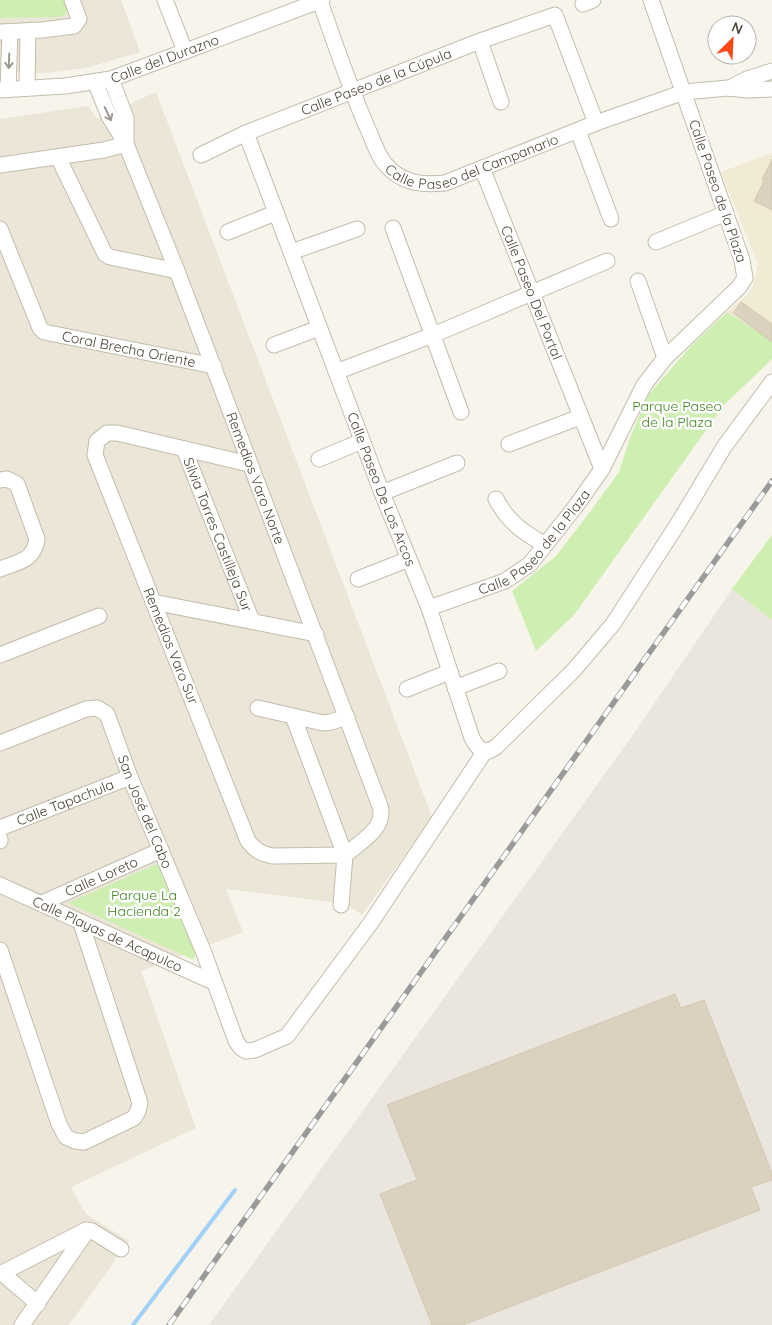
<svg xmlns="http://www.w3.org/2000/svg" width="772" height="1325" viewBox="0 0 772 1325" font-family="Quicksand,sans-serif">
	<rect width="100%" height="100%" fill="#f7f4eb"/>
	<path fill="#ebe6d8" d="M0,0H121L140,52L86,68L47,73L0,72Z
		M156,92L432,817L362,915L346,904L226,889L243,932L141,971L196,1128L71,1187L86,1214L129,1241L69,1325H0V119L88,106L97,119Z"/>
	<path fill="#eae5df" d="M732,589L772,620V1325H209L635,732Z"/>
	<path fill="#f1ead4" d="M772,153V341L727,312L749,293L753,285L758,264L721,172Z"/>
	<path fill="#cfeeb1" d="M0,0H64L67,8L66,14L59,17L0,18Z
		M727,312L772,341V359L724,405L574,615L536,651L512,591L556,556L590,512L619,472L631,435L649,394L692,345Z
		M772,535V620L732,589Z
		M159,863L196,950L194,960L68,903Z"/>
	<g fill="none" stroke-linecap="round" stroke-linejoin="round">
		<path stroke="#a3d0f8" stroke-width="4" d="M133,1325L235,1190"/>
	</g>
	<path fill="#dad1bf" stroke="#d5c9b1" d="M772,159V210L754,201L764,181L762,180Z
		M741,302L772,324V342L733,313Z
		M675,994L681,1008L704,1000L772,1173V1180L751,1187L760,1210L463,1325H432L380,1194L417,1180L387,1105Z"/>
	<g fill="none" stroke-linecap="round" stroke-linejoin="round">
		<g stroke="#c3bdac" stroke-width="17">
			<g id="minor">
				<path d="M165,0L185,51"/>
				<path id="s1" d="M320,1C335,44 349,86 367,127C374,142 378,159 391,170C406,184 425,185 445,183L596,123L684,92L728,88L748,90L772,89"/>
				<path d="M583,4L593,0"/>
				<path d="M0,32L42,30L74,26L79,19L72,0"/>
				<path d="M480,41L501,102"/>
				<path d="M111,79L126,118V144"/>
				<path id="s2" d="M95,82L109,116L126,144L177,271L380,806C387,828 359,843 345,855L273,856C261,854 255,850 248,841L95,455L97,441L107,433H117L249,464"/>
				<path d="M27,88L28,31"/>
				<path d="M730,88L747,79L772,71"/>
				<path d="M8,89L10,32"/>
				<path id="s3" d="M0,90L65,86L111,79L322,0"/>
				<path d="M578,131L611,219"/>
				<path id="s4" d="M246,133L382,493L429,608L472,738C476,746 480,751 489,751L496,747L574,670L613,624L679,522L724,447L772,382"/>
				<path id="s5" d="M201,155L246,133L480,41L555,15L596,123"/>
				<path d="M58,157L105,254L110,257L177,271"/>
				<path d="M0,165L104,150L126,144"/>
				<path id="s6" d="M482,168L602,469"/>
				<path d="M393,228L461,412"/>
				<path id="s7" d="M0,229L40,328L44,332L214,366"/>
				<path d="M228,232L275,213"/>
				<path d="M656,242L726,213"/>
				<path d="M291,252L357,229"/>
				<path d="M638,281L665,358"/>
				<path d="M274,345L319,328"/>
				<path d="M336,372L433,335L607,261"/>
				<path d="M509,444L580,417"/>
				<path id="s8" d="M184,449L252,621"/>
				<path d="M319,459L362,441"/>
				<path d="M0,480L7,479L17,484L37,539C34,561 18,562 0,569"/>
				<path d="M382,493L457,463"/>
				<path d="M496,499C508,522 523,532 545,545"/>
				<path d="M358,579L409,559"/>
				<path d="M153,602L316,634"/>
				<path id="s9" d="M429,608L505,581L530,564L576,506L602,469L644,385L665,358L739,287L745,278L742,260L651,0"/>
				<path d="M0,655L99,616"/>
				<path d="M455,688L499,671"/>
				<path d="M407,689L449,672"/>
				<path d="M258,708L323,723L331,722L347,717"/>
				<path d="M293,716L345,855L341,905"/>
				<path id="s10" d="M0,743L86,709L97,708L107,714L130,777L204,953L236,1041L241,1048L246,1051L255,1050L287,1036L370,924L485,751"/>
				<path id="s11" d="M0,828L130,777"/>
				<path d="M0,839V841"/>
				<path id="s12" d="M0,885L213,982"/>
				<path id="s13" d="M42,903L161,850"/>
				<path d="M0,950L59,1124L66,1137L75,1141L84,1142L134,1118L138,1111L140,1103L81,923"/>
				<path d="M2,1273L38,1304"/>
				<path d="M0,1274L86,1230L92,1231L121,1249"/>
				<path d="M22,1325L87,1231"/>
			</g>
		</g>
		<use href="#minor" stroke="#fff" stroke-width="15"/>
		<g stroke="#9a9a9a" stroke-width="5.5">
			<path id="rail" d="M169,1325L772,481"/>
		</g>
		<use href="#rail" stroke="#fff" stroke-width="4" stroke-dasharray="11" stroke-linecap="butt"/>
	</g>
	<defs><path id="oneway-shaft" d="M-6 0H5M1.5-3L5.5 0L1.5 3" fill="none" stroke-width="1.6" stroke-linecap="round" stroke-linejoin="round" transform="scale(1.25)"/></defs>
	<g stroke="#9d9991">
		<use href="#oneway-shaft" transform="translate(9 61) rotate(92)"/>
		<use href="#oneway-shaft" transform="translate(108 114) rotate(64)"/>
	</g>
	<g text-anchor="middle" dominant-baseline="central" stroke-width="5" stroke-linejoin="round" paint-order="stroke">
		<g font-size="14" fill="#4c4537" stroke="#fff">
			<text stroke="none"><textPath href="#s3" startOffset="169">Calle del Durazno</textPath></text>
			<text stroke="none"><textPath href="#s5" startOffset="190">Calle Paseo de la Cúpula</textPath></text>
			<text stroke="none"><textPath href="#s1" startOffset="271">Calle Paseo del Campanario</textPath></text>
			<text transform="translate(718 191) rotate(71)">Calle Paseo de la Plaza</text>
			<text stroke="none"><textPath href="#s6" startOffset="134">Calle Paseo Del Portal</textPath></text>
			<text stroke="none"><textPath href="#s7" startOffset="199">Coral Brecha Oriente</textPath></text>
			<text stroke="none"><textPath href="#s2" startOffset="428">Remedios Varo Norte</textPath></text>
			<text stroke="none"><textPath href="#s4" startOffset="381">Calle Paseo De Los Arcos</textPath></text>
			<text stroke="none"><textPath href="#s8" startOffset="92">Silvia Torres Castilleja Sur</textPath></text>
			<text stroke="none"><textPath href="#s9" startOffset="128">Calle Paseo de la Plaza</textPath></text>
			<text transform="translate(171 646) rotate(68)">Remedios Varo Sur</text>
			<text stroke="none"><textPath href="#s11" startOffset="70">Calle Tapachula</textPath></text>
			<text stroke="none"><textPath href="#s10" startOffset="220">San José del Cabo</textPath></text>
			<text stroke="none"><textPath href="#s13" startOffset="65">Calle Loreto</textPath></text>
			<text stroke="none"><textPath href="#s12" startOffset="118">Calle Playas de Acapulco</textPath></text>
		</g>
		<g font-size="14" fill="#438523" stroke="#fff">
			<text x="677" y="406">Parque Paseo<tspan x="677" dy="16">de la Plaza</tspan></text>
			<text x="144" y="895">Parque La<tspan x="144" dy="16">Hacienda 2</tspan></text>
		</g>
	</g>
	<g transform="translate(732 40) rotate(24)"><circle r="24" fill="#ffffff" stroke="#b7b5af"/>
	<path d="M0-4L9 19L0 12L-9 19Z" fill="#ff491a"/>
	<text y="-8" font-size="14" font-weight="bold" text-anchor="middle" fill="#4c4537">N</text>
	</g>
</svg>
